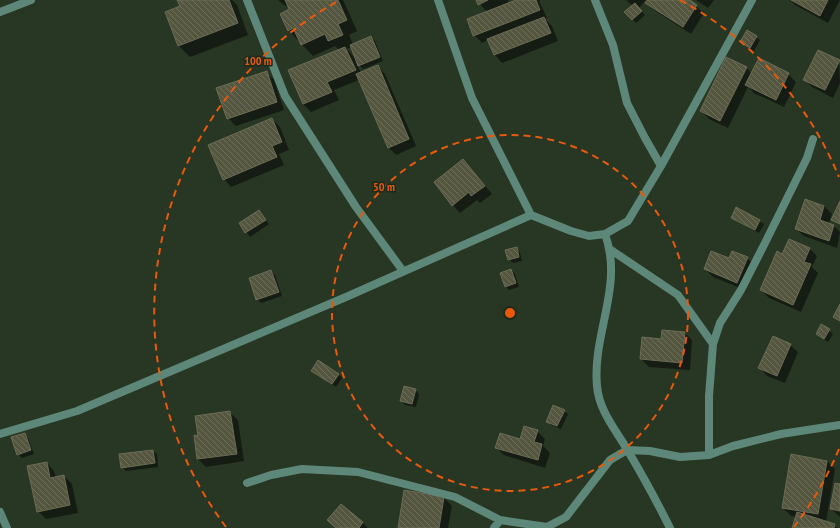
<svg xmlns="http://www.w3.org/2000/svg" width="840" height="528" viewBox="0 0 840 528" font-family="'PT Sans Narrow',sans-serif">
	<defs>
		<pattern id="building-back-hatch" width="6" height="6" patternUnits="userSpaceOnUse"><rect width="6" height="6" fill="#55563f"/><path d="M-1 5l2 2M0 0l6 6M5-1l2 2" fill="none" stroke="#6d6f5b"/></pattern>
	</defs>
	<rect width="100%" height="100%" fill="#283624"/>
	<path fill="#0007" fill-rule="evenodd" d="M178,0H232L237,5L248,35L190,57L179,46L166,12L181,7Z
		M278,0H343L357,31L349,35L353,44L371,37L375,41L383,61L363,69L356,62L361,73L377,66L385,74L416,146L396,155L388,147L359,80L334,90L339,100L311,112L303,104L339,50L335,46L313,56L288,30L290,10L288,5L285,6ZM352,47L356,59L347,49Z
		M477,0H508L509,2L504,4V6L516,1L514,0H540L539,1L547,18L545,19L552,26L558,41L502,63L495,55L488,40L482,43L474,35L487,12Z
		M626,0H688L704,13L691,34L654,10L645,1L639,8L645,15L636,23L626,12L633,6Z
		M696,0H714L708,8Z
		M790,0H840L828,23L795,5Z
		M756,37L760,40L754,51L742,42Z
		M839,61L840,83L833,98L812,87L805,80Z
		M746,67L752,74H788L796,82L784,107L754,93L748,87L728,128L709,119L701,111Z
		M266,72L274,80L284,110L236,126L228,118Z
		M272,119L280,127L289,150L279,154L284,165L231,187L224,179Z
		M463,160L492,194L480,203L477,200L460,213L453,205Z
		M806,200L824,206L832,214L828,224L834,226L840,232L837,248L804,236L796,229Z
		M737,209L764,224L759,233L732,218Z
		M259,211L269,224L250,237L240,223Z
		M809,248L817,256L812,267L818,273L801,312L769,298L761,290L783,255Z
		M516,249L520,252L522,261L513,263L509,259Z
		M747,258L755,266L745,290L713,277L705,269Z
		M511,270L515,274L519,287L509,290L505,286Z
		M271,271L275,275L282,296L261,303L257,299Z
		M822,325L833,334L828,342L817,334Z
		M685,333L692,340L690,370L649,367L641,359L662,340Z
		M790,345L798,352L785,383L767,376L760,368Z
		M312,371L338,374L342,378L336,387Z
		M415,390L419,394L416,407L405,405L402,401Z
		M564,411L568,414L561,429L551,425L547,421Z
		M230,413L238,420L244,461L206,467L198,459L200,437Z
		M537,431L545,439L543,446L550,453L545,468L504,455L496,447L521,440Z
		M24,434L28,438L34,454L22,458L18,454Z
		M153,451L157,454L158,467L126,471L122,467Z
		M792,456L827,461L835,469L826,522L838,528H794L797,517L791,516L783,508Z
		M47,463L54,471L56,478L64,476L72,484L78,513L46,519L38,511Z
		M840,485V517L831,509Z
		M444,498L452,506L448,528H399Z
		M341,505L363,523L368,528H336Z"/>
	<path fill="url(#building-back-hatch)" stroke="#6b6c54" d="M177,0H229L238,23L178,46L165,12L180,6Z
		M285,0H338L347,20L338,24L343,35L328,41L325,34L301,45L293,28L288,31L280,14L289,9Z
		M476,0H488L478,5Z
		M516,0H536L540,10L473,36L467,19Z
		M647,0H690L697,5L683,27L645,3Z
		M791,0H828L820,16Z
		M635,3L642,11L632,20L624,12Z
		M544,17L551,33L494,55L487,39Z
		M747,30L757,36L750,48L740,42Z
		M371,36L380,57L358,66L350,45Z
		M345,47L356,70L327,82L332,92L303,104L288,70Z
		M818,50L840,60L825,90L803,80Z
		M726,57L747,67L720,121L700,111Z
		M759,58L789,73L776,100L745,85Z
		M378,65L409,139L388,148L356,74Z
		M267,71L277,102L227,119L216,88Z
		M272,118L282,142L272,146L277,157L223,180L208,145Z
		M463,159L485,186L471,196L469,192L452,206L434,182Z
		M805,199L824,206L820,220L834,225L829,241L795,229Z
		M840,201V224L831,220Z
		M736,207L760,220L755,230L731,218Z
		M259,210L266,220L245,233L239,223Z
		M789,239L810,248L804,262L811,264L793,305L760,290L777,251L782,254Z
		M517,247L519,257L508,260L505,250Z
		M711,251L729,258L732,251L748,257L737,283L704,269Z
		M511,269L516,283L505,287L500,273Z
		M271,270L279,292L256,300L249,278Z
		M840,304V321L833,317Z
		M821,324L830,329L824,339L816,334Z
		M662,330L685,332L682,363L640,359L642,337L661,339Z
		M773,336L791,344L777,376L758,368Z
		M318,360L339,374L332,384L311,371Z
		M404,386L416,389L412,404L400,401Z
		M553,405L565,410L557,426L546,422Z
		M230,411L237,454L197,459L194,435L198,436L195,416Z
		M524,426L538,430L534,442L542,444L538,460L495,448L500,433L520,439Z
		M25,433L31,450L17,455L11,437Z
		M153,450L155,463L121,468L119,454Z
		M791,454L827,461L818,514L782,508Z
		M47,462L50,478L64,475L70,505L37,512L27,466Z
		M835,483L840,484V511L830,509Z
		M404,490L444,497L439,528H398Z
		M341,504L363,522L359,528H336L327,520Z
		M797,512L835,524L834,528H792Z"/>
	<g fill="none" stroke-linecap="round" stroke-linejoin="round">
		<path stroke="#5d8879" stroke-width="8" d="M247,0L285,96L356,207L403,271
			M438,0L472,98L531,215
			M595,0L613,45L627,103L645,138L661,166
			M0,12L31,0
			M605,234C624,286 592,334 597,386C599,411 616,430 628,451C643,476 657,502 670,528
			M611,250L678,295L713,344
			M0,434L77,411L346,297L531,215L571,231L589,236L605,234L628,221L661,166L752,0
			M709,455V396L713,344L720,323L741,290L766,241L807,158L813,139
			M247,483L271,475L302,469L358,472L455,497L500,520L547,527L566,517L610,460L627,450L650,451L680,457L709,455L733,446L781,434L840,425
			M0,512L7,528
			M494,528L500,520"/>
	</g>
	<g fill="none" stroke="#e8590c" stroke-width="2" stroke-dasharray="7 5">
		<circle cx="510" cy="313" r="178"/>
		<path d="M839 449A356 356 0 0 1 794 527M226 527A356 356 0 0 1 340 0M680 0A356 356 0 0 1 839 177"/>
	</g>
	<circle cx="510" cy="313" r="6" fill="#e8590c" stroke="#1e2b1b" stroke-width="2"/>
	<g font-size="12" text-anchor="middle" font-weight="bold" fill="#e8590c" stroke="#1e2b1b" stroke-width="3" stroke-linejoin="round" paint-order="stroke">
		<text x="258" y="65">100 m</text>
		<text x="384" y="191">50 m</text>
	</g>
</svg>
